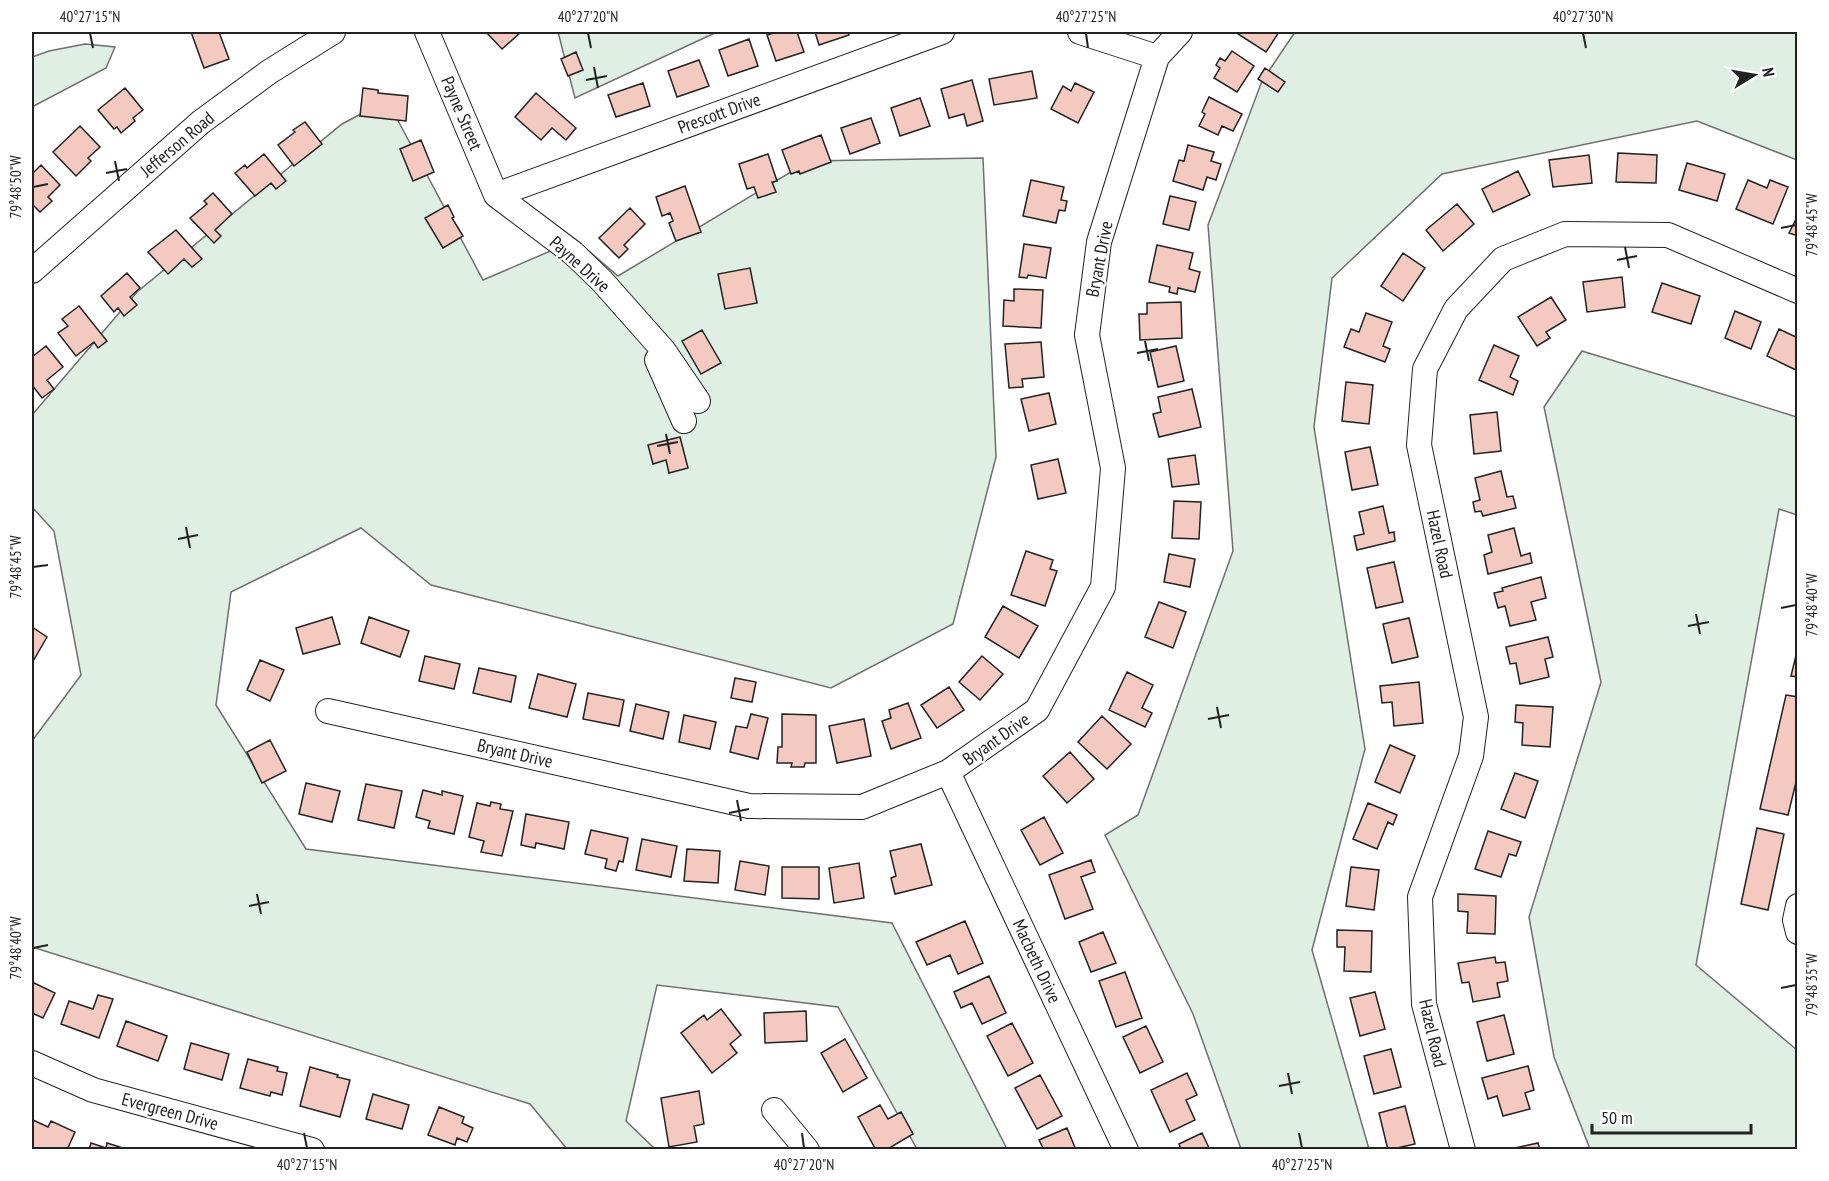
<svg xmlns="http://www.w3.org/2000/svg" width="1829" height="1181" viewBox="0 0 1829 1181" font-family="'PT Sans Narrow',sans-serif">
	<rect width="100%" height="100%" fill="#fff"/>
	<path fill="#e0efe3" stroke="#6f6f6f" stroke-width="1.5" d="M558,32H717L575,98Z
		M1295,32H1797V160L1697,121L1442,174L1332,278L1314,427L1365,749L1312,950L1369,1149H1241L1193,1014L1105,835L1138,815L1233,551L1208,225L1262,81Z
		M85,44L115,47L106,68L32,107V57L49,51Z
		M387,100L483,280L576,240L618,276L809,161L983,158L996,457L953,624L831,688L431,585L361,528L231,592L216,705L306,849L892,923L1007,1149H917L838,1007L657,985L626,1121L655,1149H567L530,1104L32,947V741L81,675L54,531L32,507V415L137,292L342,124Z
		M1582,351L1797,417V515L1779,509L1696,965L1797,1050V1149H1590L1554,1057L1529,917L1601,682L1544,407Z"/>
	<path fill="#f3c9c0" stroke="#222" stroke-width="1.5" d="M191,32H219L229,59L204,68Z
		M486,32H521L502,49Z
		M777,32H797L804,52L776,61L767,35Z
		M815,32H848L849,35L819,45Z
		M1235,32H1279L1266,52Z
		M749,39L758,66L728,76L719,50Z
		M1232,51L1254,66L1237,92L1214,78L1220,68L1216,65L1220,58L1225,61Z
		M576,52L583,70L568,76L561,59Z
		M699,60L709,86L677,97L668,71Z
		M1265,68L1285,82L1278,92L1258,79Z
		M1032,71L1037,98L994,105L989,79Z
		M972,80L983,121L967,126L964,114L949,118L941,89Z
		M643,83L650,106L616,117L608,95Z
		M1075,83L1094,92L1078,123L1051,109L1063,86L1071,91Z
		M125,88L143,110L133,118L135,121L121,133L117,127L114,129L98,110Z
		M363,88L378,90V93L408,96L406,121L360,116Z
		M536,93L576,128L566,140L552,128L541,140L515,117Z
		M1209,97L1242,114L1233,131L1222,126L1218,135L1199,126L1205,114L1202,112Z
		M920,98L930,126L900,136L891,108Z
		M871,118L880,143L850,154L841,128Z
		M305,122L322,144L294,166L278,145L295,132L293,130Z
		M80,126L100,147L88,158L91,161L76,176L53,152Z
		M821,135L831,162L800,174L799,171L791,174L782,150Z
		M421,140L434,172L413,181L400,149Z
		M1188,145L1214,152L1211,161L1221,164L1216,180L1207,177L1203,190L1173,181L1179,160L1184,161Z
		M1618,153L1657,155L1656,183L1616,182Z
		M264,154L286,181L276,189L271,183L255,196L235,173L245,165L247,168Z
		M768,154L777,181L772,182L776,192L758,198L754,187L747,189L739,164Z
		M1589,155L1592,183L1553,187L1549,160Z
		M1687,163L1725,174L1717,201L1679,190Z
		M41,165L60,185L48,197L52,201L40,212L33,205L32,206V174Z
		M1518,171L1530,195L1493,212L1482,189Z
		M1031,180L1064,187L1061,200L1067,201L1065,211L1059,210L1056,223L1023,216Z
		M1748,180L1767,188L1770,180L1788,187L1773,224L1736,209Z
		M685,186L701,232L676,241L669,223L673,221L670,213L662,216L656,197Z
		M213,193L232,214L215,230L221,236L214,243L190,218L207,204L204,201Z
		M1170,196L1196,202L1189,230L1163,224Z
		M1457,204L1474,224L1443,251L1426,230Z
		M448,205L454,217L452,218L463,236L443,248L425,218Z
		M630,208L645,224L624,245L628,249L619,258L599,238Z
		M1798,215V236L1789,233Z
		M176,230L202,259L192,267L184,259L168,274L148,252Z
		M1024,244L1051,248L1046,278L1028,275L1027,278L1019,277Z
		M1157,245L1193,253L1189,269L1200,272L1195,292L1178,288L1177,294L1169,292L1170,287L1149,282Z
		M1403,253L1425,268L1403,301L1381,286Z
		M750,268L757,303L725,309L718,274Z
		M127,273L140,288L130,297L137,305L124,316L118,308L114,312L101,296Z
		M1622,277L1625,307L1587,312L1583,282Z
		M1662,283L1700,296L1691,324L1652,312Z
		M1014,289L1043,290L1041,328L1003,326L1004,300L1014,301Z
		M1551,297L1566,320L1546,332L1550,338L1537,346L1518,317Z
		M1181,302L1182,338L1140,340L1139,314H1147V303Z
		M79,306L107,341L98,348L94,342L76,356L58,333L68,326L62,319Z
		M1735,311L1761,322L1751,349L1725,338Z
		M1366,313L1392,322L1383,346L1390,349L1385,362L1344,347L1351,329L1359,332Z
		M1779,329L1798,338V371L1767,356Z
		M702,330L721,363L701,374L682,341Z
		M1041,342L1044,377L1022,379L1023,387L1009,388L1005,344Z
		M1494,345L1519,356L1510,377L1518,381L1513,395L1479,380Z
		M46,346L63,367L47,380L54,389L42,398L32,385V357Z
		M1176,346L1184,381L1158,387L1150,352Z
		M1346,382L1373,385L1369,424L1342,421Z
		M1192,389L1201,427L1159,437L1153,414L1161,412L1158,397Z
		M1049,393L1056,424L1029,431L1021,399Z
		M1497,412L1501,451L1474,454L1470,415Z
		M680,437L688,468L669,473L666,460L653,464L648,445Z
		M1370,447L1378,485L1352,490L1345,452Z
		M1195,455L1199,484L1172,487L1168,459Z
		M1058,459L1066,493L1038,499L1031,465Z
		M1501,471L1507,497L1513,496L1516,508L1483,516L1481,511L1475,512L1473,502L1480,500L1475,478Z
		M1174,501L1201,502L1199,539L1172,538Z
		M1383,506L1389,533L1394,532L1395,541L1357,550L1354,536L1364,534L1359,512Z
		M1514,528L1521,556L1530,553L1532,563L1488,574L1484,555L1492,552L1488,535Z
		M1026,551L1053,560L1050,569L1057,571L1045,606L1011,595Z
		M1169,554L1195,559L1190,587L1164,582Z
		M1394,562L1403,602L1376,608L1367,568Z
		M1541,577L1546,598L1531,602L1536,620L1510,626L1505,606L1498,608L1494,593L1503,591L1502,588Z
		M1159,602L1186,612L1173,648L1145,637Z
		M1003,606L1038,626L1019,658L985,637Z
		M332,617L340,644L303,654L296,628Z
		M369,617L409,631L400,657L361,643Z
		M1409,618L1418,657L1392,663L1383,624Z
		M32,627L47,637L32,663Z
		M1548,637L1553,657L1545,659L1549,677L1520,684L1516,663L1510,664L1506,647Z
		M1798,647V677L1791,676Z
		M425,656L460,664L454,689L419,681Z
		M982,656L1003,674L980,700L959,682Z
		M260,660L284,670L270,701L247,690Z
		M479,668L516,676L511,702L473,693Z
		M1127,672L1153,685L1142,708L1152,713L1145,727L1109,710Z
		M538,674L576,684L567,717L529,708Z
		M735,678L756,682L752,702L731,698Z
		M1419,682L1423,723L1394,726L1392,702L1382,703L1380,686Z
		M949,687L964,710L937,728L921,705Z
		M588,693L624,700L619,726L583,719Z
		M1786,695L1798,697V774L1788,815L1760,809Z
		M908,703L921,738L891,749L882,721L891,718L889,710Z
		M636,704L669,712L663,739L630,731Z
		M1516,705L1553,707L1550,747L1522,745L1523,723L1515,722Z
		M751,714L768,718L758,759L730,752L736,726L747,728Z
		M782,714L816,715V763H805L804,767H791L792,763H777L778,747H782Z
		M684,715L716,722L710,749L679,742Z
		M1102,716L1131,744L1107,769L1078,742Z
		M864,719L871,756L837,763L829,726Z
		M270,740L286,771L262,783L247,752Z
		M1390,745L1415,756L1400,793L1375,782Z
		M1070,752L1094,779L1067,803L1043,776Z
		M1515,773L1538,781L1525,818L1501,809Z
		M306,783L340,791L332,822L299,814Z
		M366,784L402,791L394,828L358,820Z
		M423,790L442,795V791L463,796L454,834L428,828L430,821L416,817Z
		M491,802L501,804L500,809L513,811L502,856L481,852L484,841L469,837L477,803L490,806Z
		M1368,803L1397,815L1393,825L1388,822L1377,849L1353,839Z
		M526,814L569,822L564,849L536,843L535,848L521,845Z
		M1044,817L1063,853L1040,865L1021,830Z
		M1757,828L1784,834L1768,910L1741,904Z
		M591,830L628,838L623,862L619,861L616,871L605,868L607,859L585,854Z
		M1488,831L1521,842L1516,856L1509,854L1501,877L1475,869Z
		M642,839L677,846L671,877L636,870Z
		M921,844L932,885L895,894L891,878L896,876L890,851Z
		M687,849L720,851L718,883L684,881Z
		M1091,860L1095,872L1081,877L1093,909L1065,919L1049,875Z
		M740,861L769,866L765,895L735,890Z
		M859,863L864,898L834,903L829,868Z
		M782,867H819V899L782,898Z
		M1351,867L1379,870L1374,910L1346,906Z
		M1458,894L1496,896L1495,934L1467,933L1468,912L1458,911Z
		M965,921L983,963L958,974L950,955L927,965L916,942Z
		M1337,930L1372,931L1371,972L1344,971L1345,947H1337Z
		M1103,932L1116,963L1091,972L1079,942Z
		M1495,957L1496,963L1505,962L1508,981L1497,983L1500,997L1473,1002L1469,982L1462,983L1458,963Z
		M1125,972L1142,1018L1116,1027L1099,981Z
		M989,976L1006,1013L982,1024L972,1003L961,1008L954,992Z
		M32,982L55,993L43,1018L32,1013Z
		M1375,992L1385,1029L1360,1036L1350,998Z
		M98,995L113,999L99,1038L61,1024L69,1001L93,1009Z
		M721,1009L741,1035L730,1044L737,1053L712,1073L681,1033L704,1015L707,1020Z
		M806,1011L807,1041L765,1043L764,1013Z
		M1504,1015L1514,1054L1487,1061L1477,1022Z
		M126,1021L167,1036L158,1061L117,1046Z
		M1012,1023L1033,1063L1008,1076L987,1036Z
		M1146,1026L1163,1062L1140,1073L1123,1037Z
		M845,1039L867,1078L843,1092L821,1053Z
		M191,1043L229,1054L222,1080L184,1069Z
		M1391,1049L1401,1087L1374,1094L1364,1056Z
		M248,1059L278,1067L277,1071L287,1073L282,1095L271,1092L270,1096L240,1088Z
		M1528,1066L1534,1090L1525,1093L1530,1109L1503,1116L1497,1096L1488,1099L1482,1078Z
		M310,1067L338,1075L337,1077L350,1080L340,1117L300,1106Z
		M1187,1073L1197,1095L1186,1100L1195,1120L1170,1132L1151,1090Z
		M1040,1075L1062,1116L1037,1129L1015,1088Z
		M699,1091L704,1124L694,1126L697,1142L669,1147L661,1098Z
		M373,1094L409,1105L402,1129L366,1119Z
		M880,1105L888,1119L901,1112L913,1134L886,1150H876L858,1117Z
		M1405,1106L1415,1144L1388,1150L1379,1113Z
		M439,1107L464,1117L462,1123L473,1128L467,1142L457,1138L455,1145L428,1135Z
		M33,1120L48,1127L51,1121L75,1132L67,1150H32Z
		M1067,1128L1076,1150H1044L1039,1140Z
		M1202,1133L1210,1150H1181L1179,1144Z
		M91,1143L106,1148L107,1143L120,1147L119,1150H89Z
		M1538,1143L1540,1150H1510V1149Z"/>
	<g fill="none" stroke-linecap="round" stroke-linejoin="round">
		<g stroke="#222" stroke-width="26">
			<path id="minor" d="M427,32L496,195L573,253L602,281L664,351L698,401
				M1080,32L1157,57
				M496,195L942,32
				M32,271L201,122L269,72L333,32
				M657,360L684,421
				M328,711L749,806L862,807L948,772L1037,710L1103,587L1113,468L1087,335L1099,242L1157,57L1180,32
				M948,772L1126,1150
				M1798,906L1795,920L1798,932
				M32,1063L93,1090L312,1150
				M774,1110L807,1150
				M1463,1150L1424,1004L1420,897L1471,756L1476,717L1419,445L1425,369L1456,309L1503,259L1565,234L1668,235L1798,291"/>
		</g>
		<use href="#minor" stroke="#fff" stroke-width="24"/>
	</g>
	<path fill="none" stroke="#222" stroke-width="2" d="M90,33L93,48M588,33L591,48M1086,33L1088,48M1583,33L1586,48M594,67L598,88M586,80L607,76M115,161L119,181M106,173L127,169M33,187L48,184M1781,228L1796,225M1625,247L1629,268M1617,260L1637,256M1145,341L1149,361M1137,353L1158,349M666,434L670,454M657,446L678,442M186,527L190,548M178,539L198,535M33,567L48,565M1781,608L1796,605M1696,614L1700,634M1688,626L1709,622M1217,707L1221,728M1208,719L1229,715M737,800L741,821M729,813L749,809M257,894L261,914M249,906L269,902M33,948L48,945M1781,988L1796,985M1288,1073L1292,1094M1279,1086L1300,1082M304,1133L307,1148M802,1133L804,1148M1299,1133L1302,1148"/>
	<g text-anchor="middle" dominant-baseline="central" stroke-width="4.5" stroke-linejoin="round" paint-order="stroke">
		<g font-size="18" fill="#222" stroke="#fff">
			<text transform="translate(462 113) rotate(67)">Payne Street</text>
			<text transform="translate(719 113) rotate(-20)">Prescott Drive</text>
			<text transform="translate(177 144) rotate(-40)">Jefferson Road</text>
			<text transform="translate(1099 259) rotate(-79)">Bryant Drive</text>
			<text transform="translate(580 264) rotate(42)">Payne Drive</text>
			<text transform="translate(1440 544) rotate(78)">Hazel Road</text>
			<text transform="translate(996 739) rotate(-35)">Bryant Drive</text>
			<text transform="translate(515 753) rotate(13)">Bryant Drive</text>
			<text transform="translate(1037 961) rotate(65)">Macbeth Drive</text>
			<text transform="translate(1433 1033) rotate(77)">Hazel Road</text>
			<text transform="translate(170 1111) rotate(15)">Evergreen Drive</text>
		</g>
	</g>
	<rect width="1829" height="1181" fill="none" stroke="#ffffff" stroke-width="66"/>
	<g transform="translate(1754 75) rotate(79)" stroke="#ffffff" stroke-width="4.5" paint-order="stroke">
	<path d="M0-4.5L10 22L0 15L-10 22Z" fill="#222222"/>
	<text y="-9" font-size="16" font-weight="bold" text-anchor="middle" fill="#222222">N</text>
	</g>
	<path d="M1592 1124v9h159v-9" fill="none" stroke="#222222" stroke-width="3"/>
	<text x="1601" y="1124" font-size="18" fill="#222222" stroke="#ffffff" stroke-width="4.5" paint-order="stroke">50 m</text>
	<rect x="33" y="33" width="1763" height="1115" fill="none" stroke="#222" stroke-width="2"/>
	<g font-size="15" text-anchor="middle" fill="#222">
		<text x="90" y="22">40°27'15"N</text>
		<text x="588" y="22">40°27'20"N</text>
		<text x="1086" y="22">40°27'25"N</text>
		<text x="1583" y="22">40°27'30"N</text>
		<text transform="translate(16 187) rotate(-90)" y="5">79°48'50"W</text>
		<text transform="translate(1812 225) rotate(-90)" y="5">79°48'45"W</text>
		<text transform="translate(16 567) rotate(-90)" y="5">79°48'45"W</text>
		<text transform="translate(1812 605) rotate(-90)" y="5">79°48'40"W</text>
		<text transform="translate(16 948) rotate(-90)" y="5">79°48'40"W</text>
		<text transform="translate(1812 985) rotate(-90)" y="5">79°48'35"W</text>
		<text x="307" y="1170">40°27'15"N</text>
		<text x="804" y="1170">40°27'20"N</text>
		<text x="1302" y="1170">40°27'25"N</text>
	</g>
</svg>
